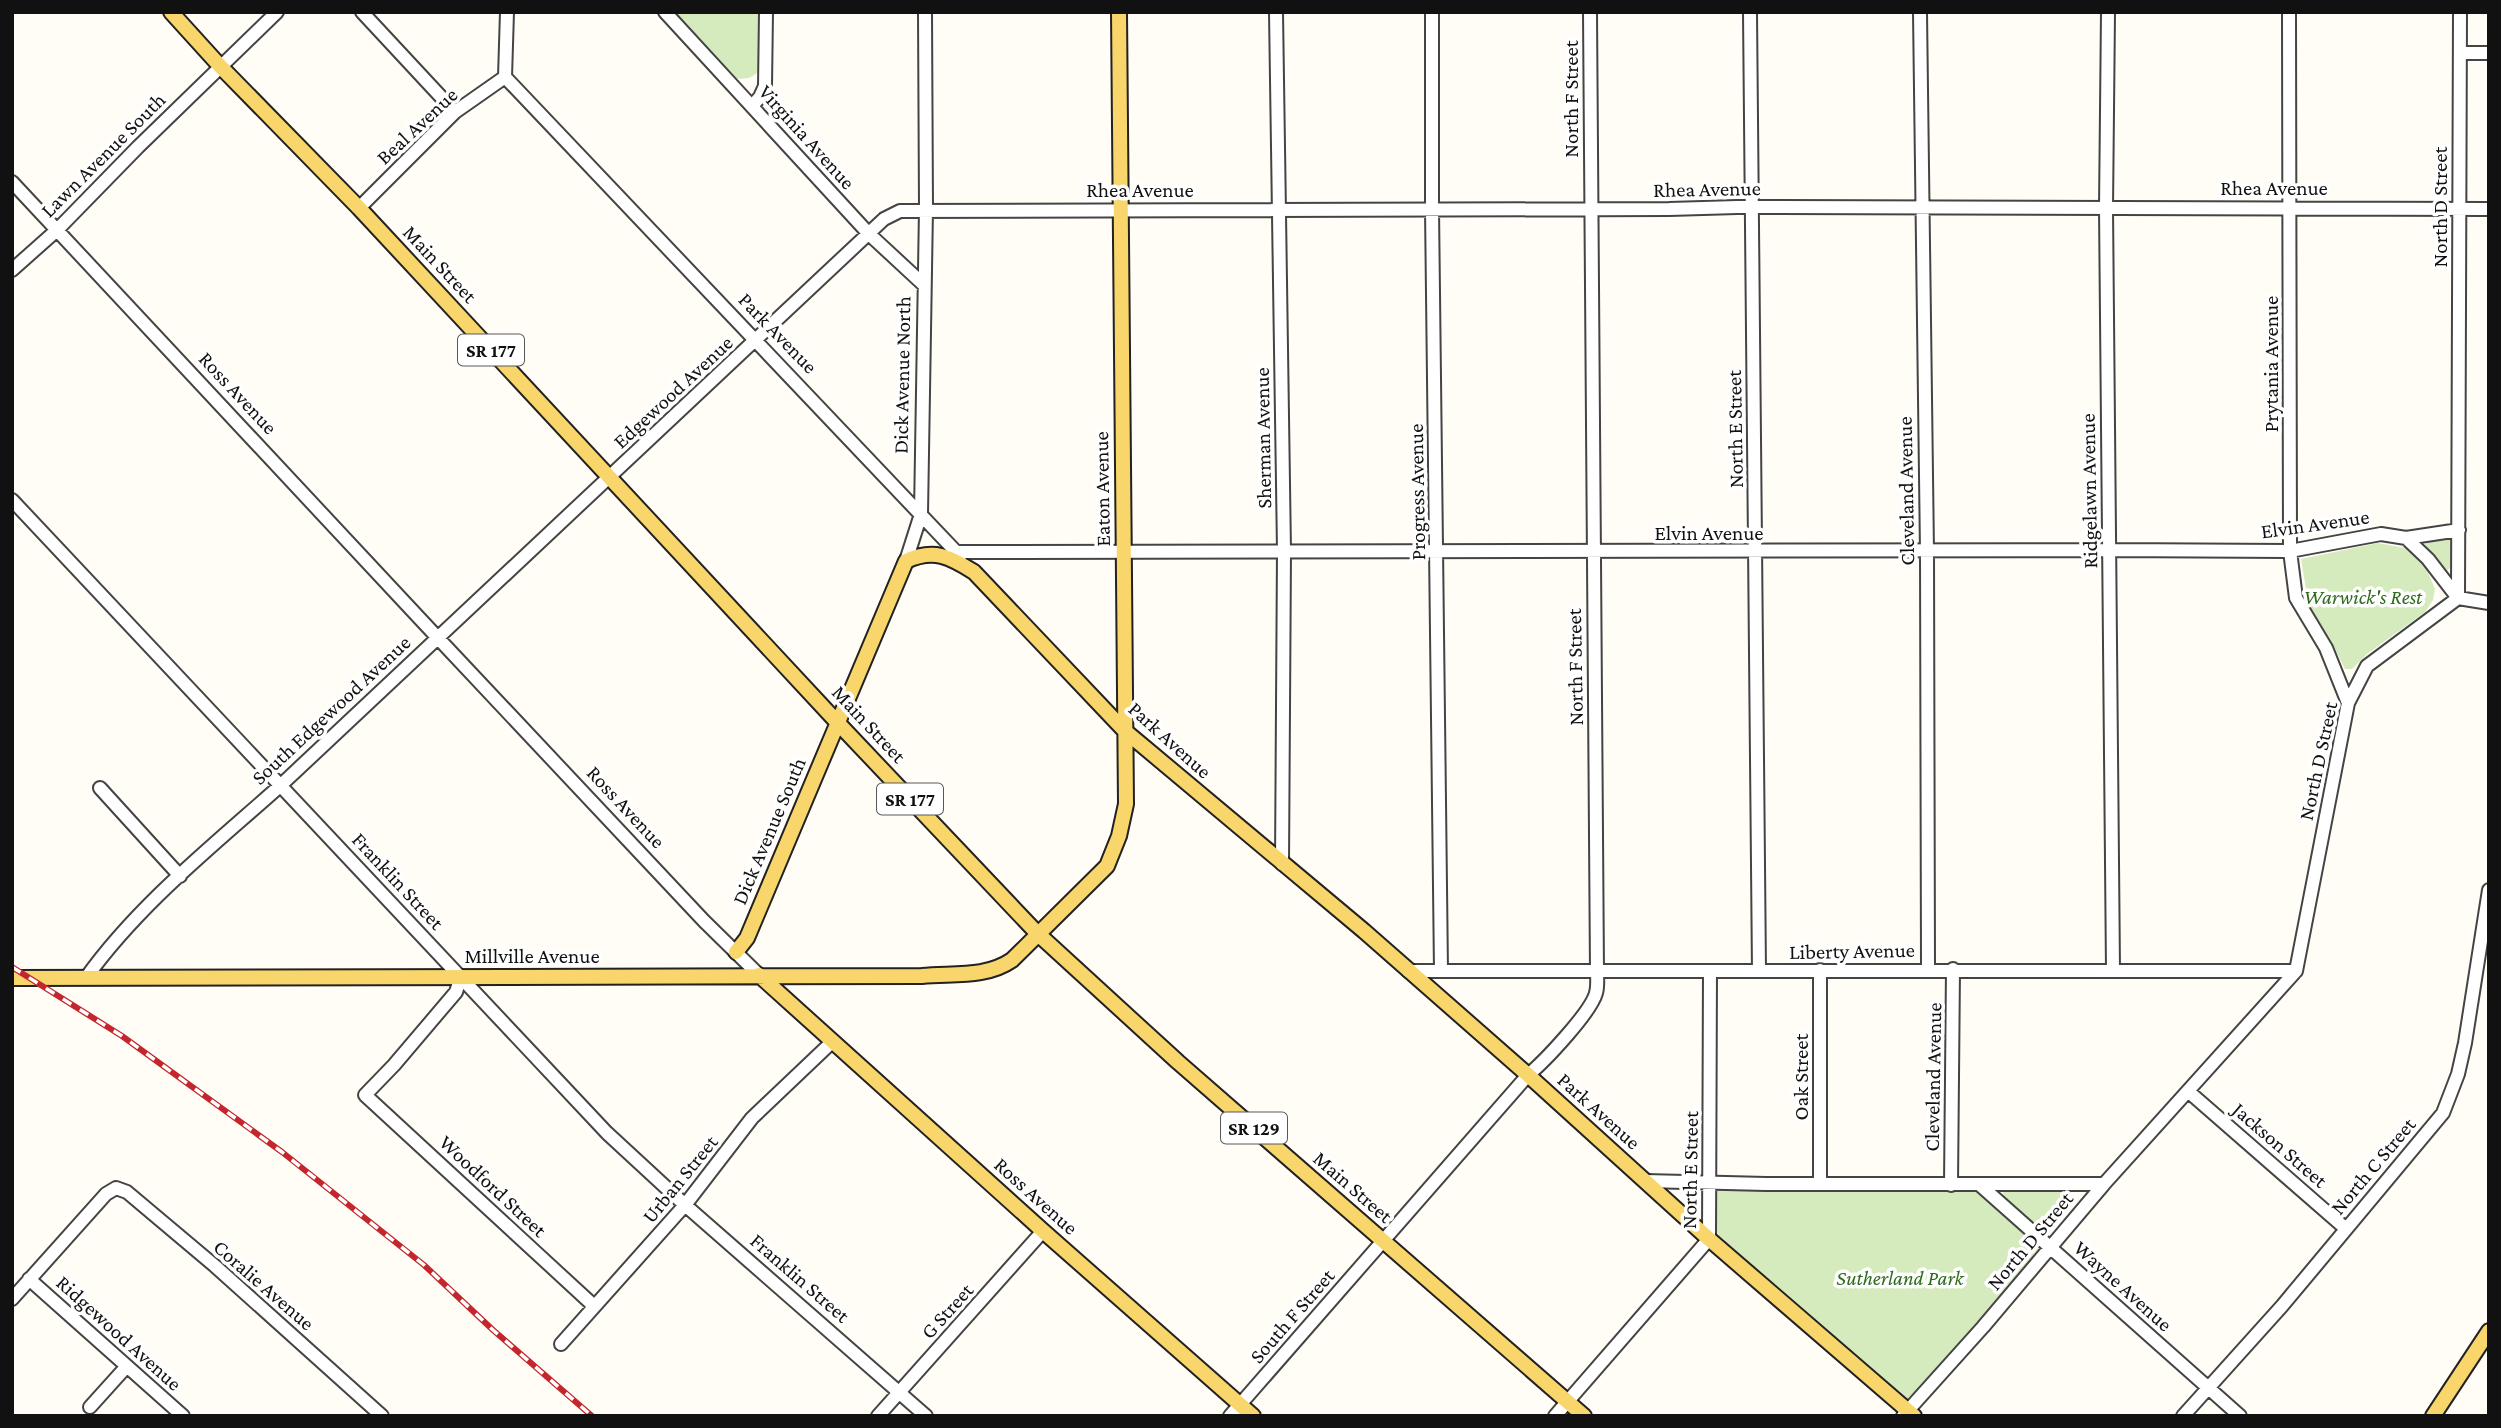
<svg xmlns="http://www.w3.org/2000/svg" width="2501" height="1428" font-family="'Crimson Pro',serif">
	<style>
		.green { fill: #d5ebbd }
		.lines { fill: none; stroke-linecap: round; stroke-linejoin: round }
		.minor-casing { stroke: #444; stroke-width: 16 }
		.major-casing { stroke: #222; stroke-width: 18 }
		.minor { stroke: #fff; stroke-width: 12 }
		.major { stroke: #f9d66b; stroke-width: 14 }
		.rail-casing { stroke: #c4262e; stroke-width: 6 }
		.rail { stroke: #fff; stroke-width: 3.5; stroke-dasharray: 10; stroke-linecap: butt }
		.labels { text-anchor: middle; stroke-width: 7; stroke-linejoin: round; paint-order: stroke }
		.shield { fill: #fff; stroke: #585858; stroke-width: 2 }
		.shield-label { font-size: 19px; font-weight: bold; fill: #111 }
		.street-label { font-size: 21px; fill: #111; stroke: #fff }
		.park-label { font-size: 21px; font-style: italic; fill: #2f6b1f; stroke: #fff }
	</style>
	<rect width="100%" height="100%" fill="#fffdf5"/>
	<!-- green -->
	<path class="green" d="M672,12H762C762,39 774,85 734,78Z
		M2447,538L2452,540L2453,543L2450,568L2444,573L2423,547L2427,542Z
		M2378,543L2411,549L2426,568L2435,589L2433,600L2425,612L2367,654L2352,669H2345L2331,641L2309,607L2301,559Z
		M1710,1183L1980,1185L2050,1246L1908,1410L1709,1239Z
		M2008,1189H2066L2069,1196L2040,1229L2004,1198L2003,1192Z"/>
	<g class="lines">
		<defs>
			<path id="minor" d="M362,12L455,112
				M507,12L505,77L960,556
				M665,12L869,234L924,285
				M1276,12L1284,551L1282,864
				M1432,12V209L1441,971
				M1750,12L1759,971
				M1920,12L1927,552L1928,969
				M2108,12L2106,208L2113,970
				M2289,12L2290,551L2296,598L2326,648L2348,703
				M2460,53H2489
				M752,106L760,97L765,86L766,12
				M12,182L437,637L704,921L759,975
				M359,208L455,112L505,77
				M12,270L57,230L138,147L277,12
				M12,500L607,1133L685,1205L926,1416
				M2406,538L2428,559L2458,598L2489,603
				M957,552L2109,550L2290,551L2381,534L2406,538L2459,530
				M906,561L921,514L926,209L925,12
				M2458,598L2460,12
				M100,788L180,876
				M1408,971H2296
				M461,976L456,992L394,1065L365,1095L594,1306
				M86,978C139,904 214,845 281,785L884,219L900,211L1669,209L1737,207L2489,209
				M2189,1092L2345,1228
				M1645,1181L1766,1184H2104
				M1820,1184V970
				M1951,1185L1953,969
				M1980,1185L2240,1416
				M29,1279L183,1416
				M12,1299L106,1194L116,1188L127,1192L215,1266L382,1416
				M561,1344L685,1205L752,1118L832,1042
				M90,1407L127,1366
				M878,1416L1043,1231
				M1230,1416L1528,1075C1545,1061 1591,1012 1596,993C1598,986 1597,978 1597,971L1590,12
				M1555,1416L1709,1239L1710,972
				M1903,1416L1983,1327L2104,1184L2296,971L2348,703L2367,666L2458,598
				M2183,1416L2282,1306L2443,1113L2458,1074L2465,1043L2489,890"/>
			<path id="major" d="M171,12L220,66L359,208L837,722L1037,933L1178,1062L1584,1416
				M736,952L747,938L906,561C934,548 950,557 974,572L1125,731L1364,931L1528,1075L1709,1239L1914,1416
				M759,975L1043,1231L1253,1416
				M12,978L922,976C953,973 986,978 1012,960L1107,866L1119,836L1126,804L1119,12
				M2433,1416L2489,1331"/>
		</defs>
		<!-- minor casing -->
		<use href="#minor" class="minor-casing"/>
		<!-- major casing -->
		<use href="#major" class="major-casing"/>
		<!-- minor -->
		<use href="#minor" class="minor"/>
		<!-- major -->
		<use href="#major" class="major"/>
		<defs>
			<path id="rail" d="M12,967L122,1036L282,1152L424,1265L493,1330L592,1416"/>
		</defs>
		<!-- rail casing -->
		<use href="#rail" class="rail-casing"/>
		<!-- rail -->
		<use href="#rail" class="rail"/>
	</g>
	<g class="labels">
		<!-- shield labels -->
		<g class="shield">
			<rect x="458" y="334.5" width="66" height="31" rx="5"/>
			<rect x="877" y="783.5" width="66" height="31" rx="5"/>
			<rect x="1221" y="1112.5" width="66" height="31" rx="5"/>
		</g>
		<g class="shield-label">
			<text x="491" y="357">SR 177</text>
			<text x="910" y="806">SR 177</text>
			<text x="1254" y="1135">SR 129</text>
		</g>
		<!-- street labels -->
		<g class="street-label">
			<text transform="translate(1571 99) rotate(-90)" y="7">North F Street</text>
			<text transform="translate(417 126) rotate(-43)" y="7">Beal Avenue</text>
			<text transform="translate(807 137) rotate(48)" y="7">Virginia Avenue</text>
			<text transform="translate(103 155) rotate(-45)" y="7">Lawn Avenue South</text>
			<text x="2274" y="195">Rhea Avenue</text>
			<text transform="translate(1707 189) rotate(-1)" y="7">Rhea Avenue</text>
			<text x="1140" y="197">Rhea Avenue</text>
			<text transform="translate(2440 207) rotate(-90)" y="7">North D Street</text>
			<text transform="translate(440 264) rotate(47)" y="7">Main Street</text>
			<text transform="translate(778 333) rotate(46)" y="7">Park Avenue</text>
			<text transform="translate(2271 364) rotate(-90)" y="7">Prytania Avenue</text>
			<text transform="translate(902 375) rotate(-89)" y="7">Dick Avenue North</text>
			<text transform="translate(673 392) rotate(-43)" y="7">Edgewood Avenue</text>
			<text transform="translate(238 393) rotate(47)" y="7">Ross Avenue</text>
			<text transform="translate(1735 429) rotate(-91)" y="7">North E Street</text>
			<text transform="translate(1263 438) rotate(-91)" y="7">Sherman Avenue</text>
			<text transform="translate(1102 489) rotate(-91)" y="7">Eaton Avenue</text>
			<text transform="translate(1906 491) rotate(-91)" y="7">Cleveland Avenue</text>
			<text transform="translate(2089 491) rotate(-91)" y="7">Ridgelawn Avenue</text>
			<text transform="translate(1417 492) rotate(-91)" y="7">Progress Avenue</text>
			<text transform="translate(2315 524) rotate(-8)" y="7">Elvin Avenue</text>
			<text x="1709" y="540">Elvin Avenue</text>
			<text transform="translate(1575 667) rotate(-91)" y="7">North F Street</text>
			<text transform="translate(331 710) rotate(-43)" y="7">South Edgewood Avenue</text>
			<text transform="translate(869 724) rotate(47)" y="7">Main Street</text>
			<text transform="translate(1170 740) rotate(42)" y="7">Park Avenue</text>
			<text transform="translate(2318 761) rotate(-78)" y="7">North D Street</text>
			<text transform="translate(626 807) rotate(47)" y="7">Ross Avenue</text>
			<text transform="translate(769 831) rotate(-67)" y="7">Dick Avenue South</text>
			<text transform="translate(398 881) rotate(47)" y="7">Franklin Street</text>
			<text transform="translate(1852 951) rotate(-1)" y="7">Liberty Avenue</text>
			<text x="532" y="963">Millville Avenue</text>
			<text transform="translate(1801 1077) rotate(-90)" y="7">Oak Street</text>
			<text transform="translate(1933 1077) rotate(-89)" y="7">Cleveland Avenue</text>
			<text transform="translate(1599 1111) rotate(42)" y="7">Park Avenue</text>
			<text transform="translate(2280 1145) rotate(41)" y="7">Jackson Street</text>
			<text transform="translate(2373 1166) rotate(-50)" y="7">North C Street</text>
			<text transform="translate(1690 1170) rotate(-89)" y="7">North E Street</text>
			<text transform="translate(680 1179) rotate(-51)" y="7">Urban Street</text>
			<text transform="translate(493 1186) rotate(43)" y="7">Woodford Street</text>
			<text transform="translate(1353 1187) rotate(41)" y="7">Main Street</text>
			<text transform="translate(1036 1196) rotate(42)" y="7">Ross Avenue</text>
			<text transform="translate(2030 1241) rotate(-50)" y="7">North D Street</text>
			<text transform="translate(800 1278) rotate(41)" y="7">Franklin Street</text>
			<text transform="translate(264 1285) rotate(41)" y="7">Coralie Avenue</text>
			<text transform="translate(2123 1286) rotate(42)" y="7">Wayne Avenue</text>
			<text transform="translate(947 1311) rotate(-48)" y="7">G Street</text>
			<text transform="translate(1292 1316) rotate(-49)" y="7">South F Street</text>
			<text transform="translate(119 1333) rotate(42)" y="7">Ridgewood Avenue</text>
		</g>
		<!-- park labels -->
		<g class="park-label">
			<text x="2363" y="604">Warwick's Rest</text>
			<text x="1900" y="1285">Sutherland Park</text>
		</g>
	</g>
	<!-- border -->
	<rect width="2501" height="1428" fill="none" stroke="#111111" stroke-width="28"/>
</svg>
